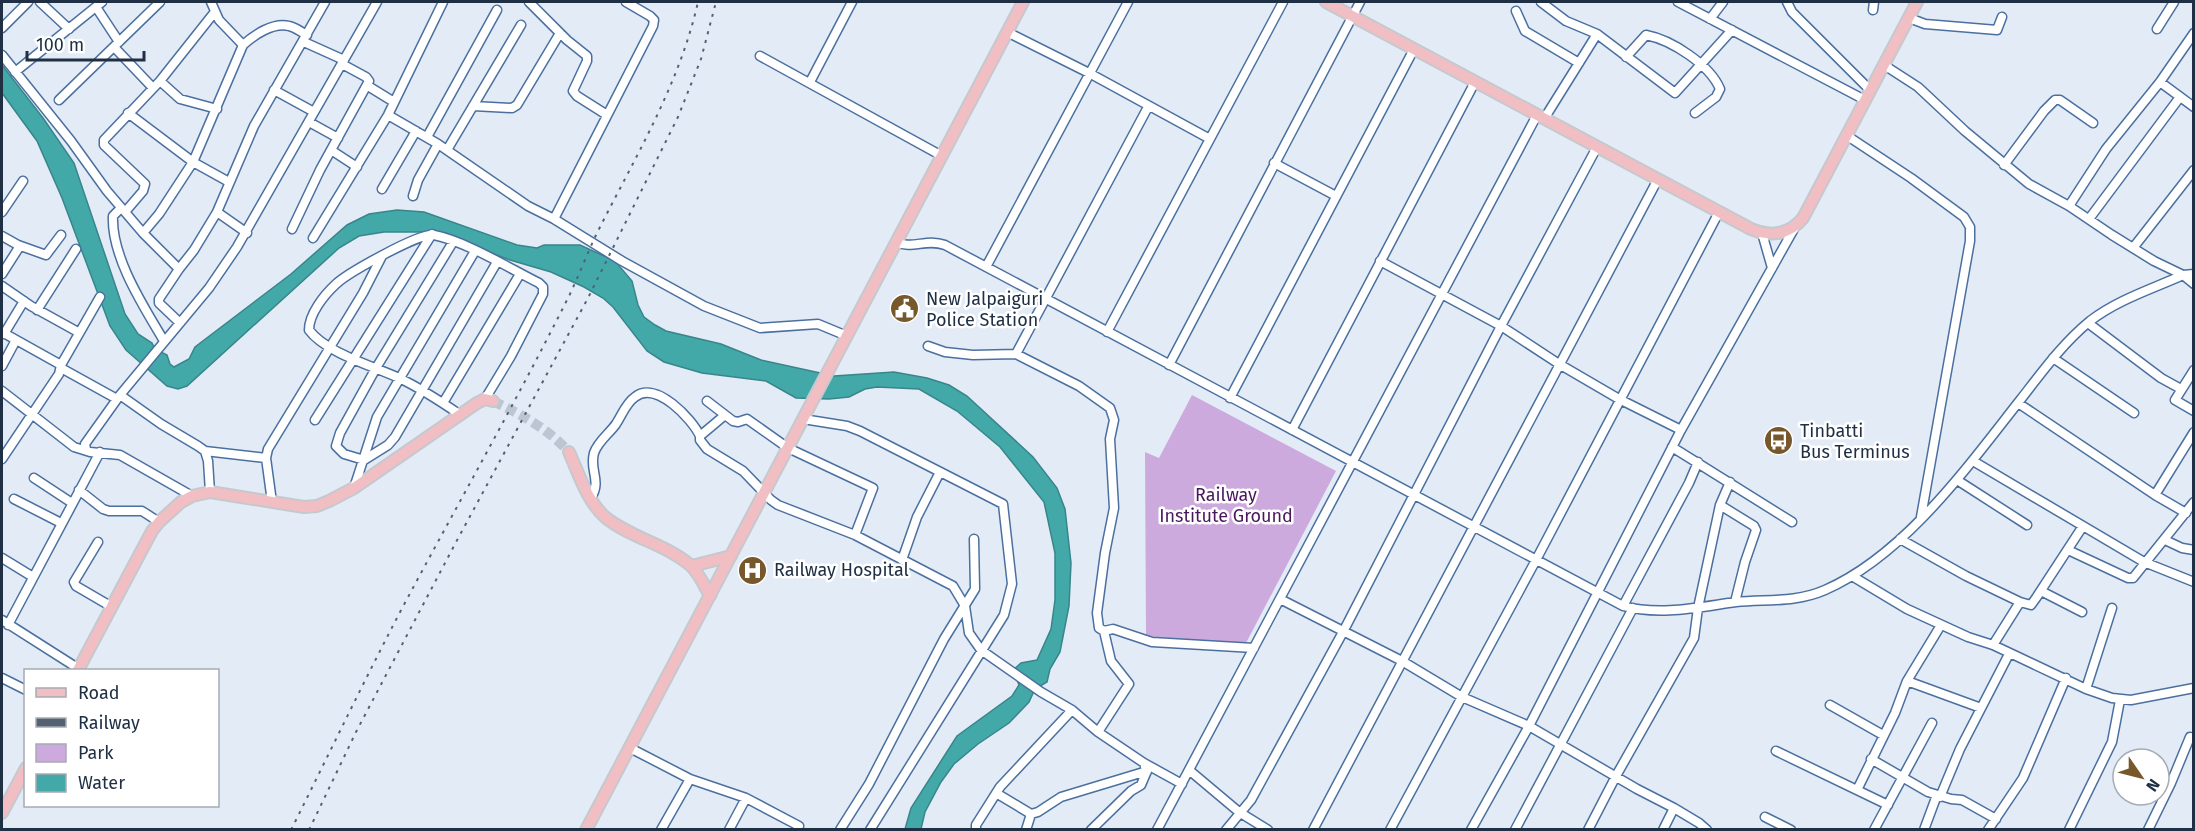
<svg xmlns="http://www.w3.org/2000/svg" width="2195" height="831" font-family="'Fira Sans',sans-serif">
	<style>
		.green { fill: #cad }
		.water { fill: #43a9a8; stroke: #38858a; stroke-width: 1.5 }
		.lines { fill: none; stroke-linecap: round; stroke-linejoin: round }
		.major-tunnel { stroke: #bcc6d2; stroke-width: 10; stroke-dasharray: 10 5; stroke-linecap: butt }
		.minor-casing { stroke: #4b709f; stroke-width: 11 }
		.major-casing { stroke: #c5c9ce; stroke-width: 14 }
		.minor { stroke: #fff; stroke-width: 8 }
		.major { stroke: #f1bfc3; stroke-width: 10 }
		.rail { stroke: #536172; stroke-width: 2; stroke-dasharray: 3 6; stroke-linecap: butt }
		.labels { text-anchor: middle; stroke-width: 5; stroke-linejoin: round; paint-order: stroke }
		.poi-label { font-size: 18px; fill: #203044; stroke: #fff; text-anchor: start }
		.park-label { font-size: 18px; fill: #49175d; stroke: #fff }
	</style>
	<rect width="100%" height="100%" fill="#e3ebf6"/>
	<!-- green -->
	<path class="green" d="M1192,395L1336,471L1245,645L1146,636L1145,452L1159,458Z"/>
	<!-- water -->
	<path class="water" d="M2,65L43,118L74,163L125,314L138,334L152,343L155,349L167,355L170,364L174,367L189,359L195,347L291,274L347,225L369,214L397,210L424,212L517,245L537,248L544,245H580L615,261L632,281L638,305L644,317L655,325L666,331L721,344L761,360L834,376L894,372L927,378L949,385L967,396L1033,457L1057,488L1065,509L1071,563L1069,606L1060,652L1050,669L1047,682L1035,689L1029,702L1009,723L978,744L954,764L941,782L925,812L921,829H905L911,808L957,736L1012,696L1019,685L1013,670L1021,663L1037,660L1051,629L1055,600V553L1044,502L1000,447L957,411L919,389L877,387L865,389L849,397L829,399L796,398L766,381L702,373L664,362L647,351L613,307L603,298L584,287L551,272L510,260L452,238L425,232H384L359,236L339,248L187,386L178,389L167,386L126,350L110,326L62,198L37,141L2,93Z"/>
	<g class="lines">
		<!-- major-tunnel -->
		<path class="major-tunnel" d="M493,401C522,415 547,428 569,452"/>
		<defs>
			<path id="minor" d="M40,2L69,29
				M211,2L219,20L243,45
				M529,2L567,40L587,56V61L573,91L577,96L607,115
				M1541,2L1566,21L1597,34L1675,93L1732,30
				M1678,2L1865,100
				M1787,2L1792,12L1870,90
				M96,7L119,42
				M1873,10L1874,2
				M1516,11L1525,31L1579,63
				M1909,18L1925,24L1997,30L2002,17
				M1710,19L1723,2
				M2,28L28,2
				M2157,29L2174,2
				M1007,32L1089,73L1210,139
				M304,42L344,60
				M114,47L153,88
				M2,55L71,141L107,191L143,233L179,269L159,299V303L180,323
				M760,56L942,156
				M1626,57L1646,35C1672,40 1710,65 1720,89L1716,97L1695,113
				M1884,65L1918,87L1965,131L2029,184L2069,206L2112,235L2154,261L2183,275L2194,284
				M15,72L102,2
				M160,81L180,99L217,109
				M810,82L852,2
				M2160,82L2194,107
				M368,86L394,102
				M274,90L314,112
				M59,100L160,2
				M473,106L512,108L517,105L560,33
				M128,113L193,162L229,182
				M388,115L438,144L528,206L554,219L622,261L704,306L760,328L818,324L847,336
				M1544,119L1597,34
				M309,122L338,138
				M1846,135L1911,178L1964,217L1970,227V241L1921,517
				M427,137L497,10
				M331,150L357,167
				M447,150L521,25
				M1274,163L1336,196
				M2004,165L2044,111L2055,100H2060L2093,123
				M382,189L416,131
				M413,196L418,180L438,144
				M2069,206L2106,149L2160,82L2194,33
				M121,208L113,216C111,257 144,307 164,341
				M2,212L23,181
				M125,212L143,191L145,184L104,145V140L160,81L214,13
				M217,212L247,233
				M554,219L653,26L654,20L650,16L626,2
				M2089,219L2180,97
				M292,229L320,170L369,81L366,77L342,64
				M143,233L159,214L193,162L243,45C254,35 273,22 289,26C295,27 301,32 307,35
				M1762,233L1772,268
				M2,236L18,245V249L2,274
				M313,238L388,115L443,2
				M453,242L376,368L340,433L336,446L344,454L364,460L388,445L395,437L497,262
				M896,242C912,250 926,238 945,245L1623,606C1660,616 1699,607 1736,602C1767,599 1795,603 1825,590C1905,555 1968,466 2021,399C2042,372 2063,343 2090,321C2117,300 2152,289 2183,275L2194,274
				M18,245L46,255L61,235
				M2133,248L2194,170
				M1380,261L1501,326L1559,364L1619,399L1681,430
				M986,267L1128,2
				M179,269L194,250L217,212L254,126L325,2
				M2,286L31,306L78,332
				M37,310L76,249
				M2088,323L2161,378L2181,389
				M2,332L61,365L59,374L2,459
				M1107,332L1283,2
				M4,334L24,301
				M928,346L945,352L973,355L1016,354L1079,386L1110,408L1114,420L1110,439L1114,508L1105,553L1097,613L1099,628L1104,631L1111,661L1129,684L1098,732
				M1016,354L1148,107
				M2053,358L2134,413
				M61,365L100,297
				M1169,365L1360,2
				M2,366L16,340
				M61,368L117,399
				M2194,370L2175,400L2194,411
				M2,391L74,447L90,452L120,455L192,496
				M120,395L161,424L198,446L205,451L208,461L210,492
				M1230,398L1414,49
				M707,401L733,421L738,422L747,419L788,448L873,488L855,535
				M443,403L520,274
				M2018,403L2155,495L2186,513
				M459,414C440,401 420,388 399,378C373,366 326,353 309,330C309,314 324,295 336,284C348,273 420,232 434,235C465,241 509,268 539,283L543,287V294L511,356L485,399
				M725,415L700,436V440L707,449L743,471L771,500L778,505L855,535L953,586L965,606L969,633L981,650L1041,692L1072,710L1098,732L1144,763L1182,784
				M803,419L847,426L860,431L1003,504L1012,584L1004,615L870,830
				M315,420L432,234
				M1292,430L1475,82
				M1672,447L1792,522
				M86,449L85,444L120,395L209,288L237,247L377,2
				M205,451L266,458
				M1973,461L2144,562L2194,582
				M34,478L72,503
				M1957,480L2027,525
				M354,488L377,417L475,251
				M79,490L103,509L109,511H142L159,522
				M2155,495L2194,432
				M591,498C602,480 589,471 594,453C598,441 609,434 616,424C622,415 626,403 635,397C656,380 692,419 700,436
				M14,499L61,523
				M272,502L266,458L268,449L363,293L382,256
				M1720,505L1754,526L1756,530L1745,562L1735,602
				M1900,539L1966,576L2020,602
				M2165,540L2182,548L2194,550
				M98,542L74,582L76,586L112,607
				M2068,550L2128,578H2133L2194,502
				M2,558L33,577
				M902,560L917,517L940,472
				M1852,576L1907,609L1968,637L1993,645L2086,689L2112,698L2131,700L2194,688
				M2041,591L2082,612
				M1280,599L1402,661L1462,697L1529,726L1637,789L1674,808L1699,823L1707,830
				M1623,606L1689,483L1698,462
				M2,620L79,669
				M8,625L100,452
				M1104,631L1113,629L1152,642L1254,648
				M1993,645L2020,602L2031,605L2036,598L2083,526
				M2,678L26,690
				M1907,681L1981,708
				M2086,689L2112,608
				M1830,705L1883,735
				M630,748L690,779L746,798L799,826L797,830
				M1776,751L1888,805
				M1871,759L1928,792L1951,799L1962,800L1996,819
				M1189,770L1239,812L1268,830
				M1857,790L1895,713L1907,681L1941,625
				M996,793L1031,814
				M1940,797L1960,749L2009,654
				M1765,817L1791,830
				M661,830L690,779
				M729,830L746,798
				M840,830L869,784L944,639L975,589L974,539
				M976,830V825L1000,787L1072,710
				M1026,830L1031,814L1038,812L1061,797L1147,771
				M1091,830L1131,791L1141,785L1147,771L1145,767
				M1157,830L1537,115
				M1226,830L1251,800L1343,632L1501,326L1597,147
				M1313,830L1658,179
				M1390,830L1536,560L1719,212
				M1471,830L1529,726L1681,430L1795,227
				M1515,830L1633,608
				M1588,830L1616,776L1694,638L1698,608L1720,505L1730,482
				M1663,830L1674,808
				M1874,830L1932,723
				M1924,830L1937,795
				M1988,830L2023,778L2066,678
				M2069,830L2112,742L2120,700
				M2148,830L2171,783L2190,737L2194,738"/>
			<path id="major" d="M1326,2L1751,229C1770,237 1789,235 1803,218L1917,2
				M569,452C578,472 587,501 605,517C629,537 667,545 690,565C699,573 704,585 710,596
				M692,566L731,556
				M78,670L152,531L159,522L181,502L192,496L210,492L304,507L317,506L329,501L354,488L477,403L485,399L493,401
				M2,813L26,768
				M586,830L1023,2"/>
		</defs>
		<!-- minor casing -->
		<use href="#minor" class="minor-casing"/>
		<!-- major casing -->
		<use href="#major" class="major-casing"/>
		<!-- minor -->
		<use href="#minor" class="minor"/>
		<!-- major -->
		<use href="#major" class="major"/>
		<!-- rail -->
		<path class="rail" d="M291,830C327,758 362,685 399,614C456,507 516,402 570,294C579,275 587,254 596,235C634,159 679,86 698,2
			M309,830L356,732L455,544L588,298L678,117L701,59L716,2"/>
	</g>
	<!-- icons -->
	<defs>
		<symbol id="civic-disc" viewBox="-11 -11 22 22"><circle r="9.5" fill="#76582c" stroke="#fff"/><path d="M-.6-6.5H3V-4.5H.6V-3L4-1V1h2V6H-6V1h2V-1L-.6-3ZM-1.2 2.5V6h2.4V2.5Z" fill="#fff"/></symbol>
		<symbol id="bus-disc" viewBox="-11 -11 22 22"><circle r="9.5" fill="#76582c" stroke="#fff"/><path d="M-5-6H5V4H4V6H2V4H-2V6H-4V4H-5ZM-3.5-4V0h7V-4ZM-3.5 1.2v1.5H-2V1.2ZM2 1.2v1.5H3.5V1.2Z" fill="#fff"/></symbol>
		<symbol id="hospital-disc" viewBox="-11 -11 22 22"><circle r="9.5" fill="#76582c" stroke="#fff"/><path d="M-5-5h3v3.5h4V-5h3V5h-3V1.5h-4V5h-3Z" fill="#fff"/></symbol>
	</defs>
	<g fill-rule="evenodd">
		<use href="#civic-disc" x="888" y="292" width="33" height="33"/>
		<use href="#bus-disc" x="1762" y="424" width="33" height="33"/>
		<use href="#hospital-disc" x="736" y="554" width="33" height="33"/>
	</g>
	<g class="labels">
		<!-- poi labels -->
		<g class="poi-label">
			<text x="926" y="305">New Jalpaiguri<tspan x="926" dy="21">Police Station</tspan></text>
			<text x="1800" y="437">Tinbatti<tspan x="1800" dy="21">Bus Terminus</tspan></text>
			<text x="774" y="576">Railway Hospital</text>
		</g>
		<!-- park labels -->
		<g class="park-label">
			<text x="1226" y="501">Railway<tspan x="1226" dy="21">Institute Ground</tspan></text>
		</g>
	</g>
	<!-- border -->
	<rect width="2195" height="831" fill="none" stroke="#203044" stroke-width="6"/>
	<!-- legend -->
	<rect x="24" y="669" width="195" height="138" fill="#ffffff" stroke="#a6acb4" stroke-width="1.5"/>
	<rect x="36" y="688" width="30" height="9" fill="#f1bfc3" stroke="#a6acb4" stroke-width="1.5"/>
	<text x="78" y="699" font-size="18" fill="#203044">Road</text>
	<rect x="36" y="718" width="30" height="9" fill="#536172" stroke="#a6acb4" stroke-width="1.5"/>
	<text x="78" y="729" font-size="18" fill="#203044">Railway</text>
	<rect x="36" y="744" width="30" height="18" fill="#ccaadd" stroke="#a6acb4" stroke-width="1.5"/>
	<text x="78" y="759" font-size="18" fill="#203044">Park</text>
	<rect x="36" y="774" width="30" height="18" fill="#43a9a8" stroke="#a6acb4" stroke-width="1.5"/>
	<text x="78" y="789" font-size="18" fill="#203044">Water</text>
	<!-- north arrow -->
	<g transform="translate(2141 777) rotate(125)"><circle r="28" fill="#ffffff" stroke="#a6acb4" stroke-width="1.5"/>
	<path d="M0-4.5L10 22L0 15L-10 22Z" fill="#76582c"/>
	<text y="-9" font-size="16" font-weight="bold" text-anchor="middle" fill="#203044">N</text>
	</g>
	<!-- scale -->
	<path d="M27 51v9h117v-9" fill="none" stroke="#203044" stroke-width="3"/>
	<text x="36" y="51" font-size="18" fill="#203044" stroke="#ffffff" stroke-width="4.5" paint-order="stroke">100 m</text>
</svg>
